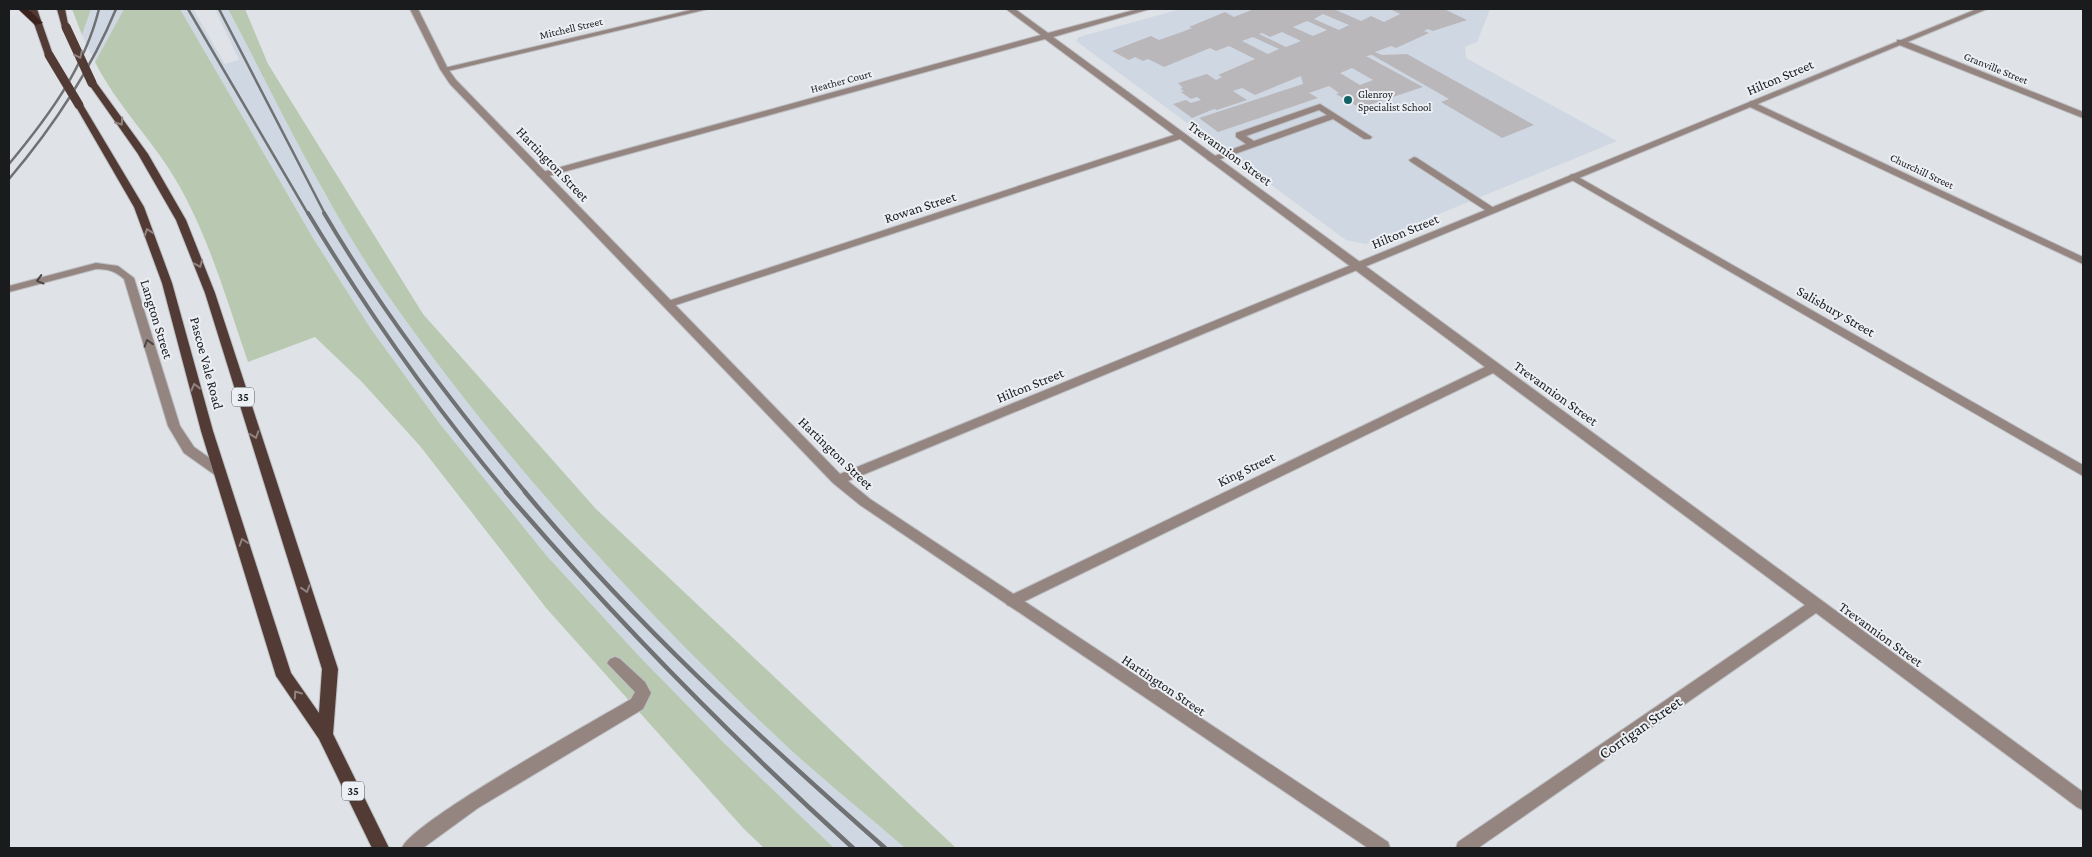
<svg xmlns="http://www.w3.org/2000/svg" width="2092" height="857" font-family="'Crimson Pro',serif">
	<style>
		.built { fill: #cfd7e2 }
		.green { fill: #b9c9b1 }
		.building { fill: #bab7bb; fill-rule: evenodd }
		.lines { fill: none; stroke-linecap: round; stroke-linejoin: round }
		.service-casing { stroke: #bcbec2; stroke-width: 2 }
		.minor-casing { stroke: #bcbec2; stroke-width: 2 }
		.tertiary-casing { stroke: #bcbec2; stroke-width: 2 }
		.primary-casing { stroke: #bcbec2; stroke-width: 2 }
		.motorway-casing { stroke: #bcbec2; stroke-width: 1 }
		.service { fill: #948581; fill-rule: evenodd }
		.minor { fill: #948581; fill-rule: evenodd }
		.tertiary { fill: #948581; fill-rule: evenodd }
		.primary { fill: #533b35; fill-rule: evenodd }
		.motorway { fill: #3c221c; fill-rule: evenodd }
		.rail-far2 { stroke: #6f7173; stroke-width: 2.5 }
		.rail-far1 { stroke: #6f7173; stroke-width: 4 }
		.rail { stroke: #6f7173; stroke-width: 4.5 }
		.primary-bridge-casing { stroke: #bcbec2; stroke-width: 9; stroke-linecap: butt }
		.primary-bridge { stroke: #533b35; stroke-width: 9 }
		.oneway { stroke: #908381 }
		.oneway2 { stroke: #4b4544 }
		.poi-dot { fill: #136366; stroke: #eceff4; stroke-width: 2 }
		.labels { text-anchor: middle; stroke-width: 4; stroke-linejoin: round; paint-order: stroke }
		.far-street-label { font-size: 11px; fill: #1a1b1c; stroke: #eceff4 }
		.far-poi-label { font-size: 11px; fill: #1a1b1c; stroke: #eceff4; text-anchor: start }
		.shield { fill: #eceff4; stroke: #595b5d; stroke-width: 1 }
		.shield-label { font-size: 12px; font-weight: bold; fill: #1a1b1c }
		.street-label { font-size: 14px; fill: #1a1b1c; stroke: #eceff4 }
		.near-street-label { font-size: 16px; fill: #1a1b1c; stroke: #eceff4 }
	</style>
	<rect width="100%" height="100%" fill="#dfe2e6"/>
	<!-- built -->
	<path class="built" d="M91,9H124L95,62L82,35Z
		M180,9H193L225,64L239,60L215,9H228L325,195L394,304L502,444L566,521L648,609L778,738L905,848H834L724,743L638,655L546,555L440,424L371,329L313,238Z
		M1181,9H1490L1477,42L1465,47L1466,58L1617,141L1366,244L1346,240L1076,41L1079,37Z"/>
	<!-- green -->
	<path class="green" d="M72,9H91L82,35Z
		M124,9H180L313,238L371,329L440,424L546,555L638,655L724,743L834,848H764L744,829L547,609L420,446L362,382L315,337L248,362C227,301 209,237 177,182C153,140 117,106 95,62Z
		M228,9H245L268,64L423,314L596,509L956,848H905C863,811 818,776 777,737C637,605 505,461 394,304C328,211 281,109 228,9Z"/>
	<!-- building -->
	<path class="building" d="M1254,9H1339L1336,10L1361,21L1371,16L1384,22L1400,14L1390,9H1444L1467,20L1433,31L1428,29L1424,31L1429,33L1396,48L1391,46L1375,52L1382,55L1407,54L1534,125L1502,138L1441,102L1449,99L1372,55L1366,56L1423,87L1360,108L1336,94L1339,93L1329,86L1309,93L1318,98L1218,132L1199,118L1303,84L1301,76L1255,95L1242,88L1233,91L1247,100L1217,110L1214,109L1192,118L1173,104L1186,100L1191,103L1201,100L1197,97L1191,99L1181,92L1184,91L1180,89L1183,88L1178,83L1207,74L1216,80L1222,77L1218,75L1255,59L1229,46L1216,51L1210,48L1164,67L1148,59L1143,61L1135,57L1129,60L1112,51L1151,36L1159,40L1182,32L1192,28L1189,27L1225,12L1234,17ZM1323,14L1349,25L1339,30L1314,19ZM1307,21L1327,30L1313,36L1293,27ZM1282,32L1301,41L1286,47L1259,34L1262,33L1270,37ZM1253,37L1279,49L1268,54L1242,41ZM1352,68L1373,80L1360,85L1340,73Z"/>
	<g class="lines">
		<defs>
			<path id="service" d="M1320,104L1372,137L1370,139H1364L1333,119L1215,161H1209L1207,159L1246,144L1236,137V133ZM1319,110L1327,115L1254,141L1246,136Z
				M1414,157L1417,158L1497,210L1496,212H1488L1411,162L1409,160Z
				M615,657L620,659L645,682L651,693L643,709L478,808L423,848H402C411,822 596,720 631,699L635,692L607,663L610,659Z"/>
			<path id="minor" d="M695,9H708L444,72L440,69Z
				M1006,9H1015L1048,33L1138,9H1150L1053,37L2083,792V810L2077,807L1816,613L1478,848H1456L1458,842L1805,605L1493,373L1017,605L1012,607L1007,605L1005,601L1007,597L1485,367L1180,139L673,306H665L663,304L665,302L1174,135L1045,39L545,177L542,178L537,175L539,173L1041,35Z
				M1897,40H1903L2083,112V118L1897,44Z
				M1751,101L2083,257V264L1748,106L1747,104Z
				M1573,174L2083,465V476L1570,179V175Z
				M96,263L118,266L134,278L180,426L194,447L225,469L226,472L225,475H215L184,453L168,426L124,279C115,271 108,269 96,269L9,292V286Z"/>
			<path id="tertiary" d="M410,9H418L448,69L456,80L840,474L1977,9H1987L848,481L870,499L1388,842L1390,848H1368L860,505L833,483L450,84L440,69Z"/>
			<path id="primary" d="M29,9H37L53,55L52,57L45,55Z
				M57,9H65L69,29L62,27Z
				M89,81H95L148,154L186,220L215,293L338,669L333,734L389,848H372L319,739L276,676L201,431L162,283L134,207L75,105L76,103L83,105L144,207L172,283L213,431L291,673L319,713L322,669L205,293L176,220L138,154L88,83Z"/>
			<path id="motorway" d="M18,9H28L43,23L35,25Z"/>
		</defs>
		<!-- service casing -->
		<use href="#service" class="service-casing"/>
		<!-- minor casing -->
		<use href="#minor" class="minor-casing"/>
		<!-- tertiary casing -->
		<use href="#tertiary" class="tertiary-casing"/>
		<!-- primary casing -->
		<use href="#primary" class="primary-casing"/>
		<!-- motorway casing -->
		<use href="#motorway" class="motorway-casing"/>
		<!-- service -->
		<use href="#service" class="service"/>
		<!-- minor -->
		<use href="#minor" class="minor"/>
		<!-- tertiary -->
		<use href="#tertiary" class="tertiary"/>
		<!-- primary -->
		<use href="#primary" class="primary"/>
		<!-- motorway -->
		<use href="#motorway" class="motorway"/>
		<!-- rail-far2 -->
		<path class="rail-far2" d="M188,9L308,214
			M219,9L325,214
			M9,164C48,117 84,69 99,9
			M9,179C53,127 90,72 116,9"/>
		<!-- rail-far1 -->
		<path class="rail-far1" d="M308,213C367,311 433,405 507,493
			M324,213C382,312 453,404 526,493"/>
		<!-- rail -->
		<path class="rail" d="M506,492C614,618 730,736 853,848
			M525,492C633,622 758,736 885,848"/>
		<defs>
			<path id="primary-bridge" d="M66,27L92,83
				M49,55L79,105"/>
		</defs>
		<!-- primary-bridge casing -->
		<use href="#primary-bridge" class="primary-bridge-casing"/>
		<!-- primary-bridge -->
		<use href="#primary-bridge" class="primary-bridge"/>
	</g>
	<!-- one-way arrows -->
	<defs><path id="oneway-chevron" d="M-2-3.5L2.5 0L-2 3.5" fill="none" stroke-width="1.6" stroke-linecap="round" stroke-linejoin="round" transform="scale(1.25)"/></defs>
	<g class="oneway">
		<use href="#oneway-chevron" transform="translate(79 55) rotate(64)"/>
		<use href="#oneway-chevron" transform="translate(120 122) rotate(55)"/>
		<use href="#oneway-chevron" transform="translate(148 232) rotate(-110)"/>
		<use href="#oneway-chevron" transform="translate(199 264) rotate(68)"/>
		<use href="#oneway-chevron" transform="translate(195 387) rotate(-104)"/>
		<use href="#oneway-chevron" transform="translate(255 435) rotate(71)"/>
		<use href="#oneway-chevron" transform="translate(243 542) rotate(-108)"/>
		<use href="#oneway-chevron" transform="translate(306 589) rotate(73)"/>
		<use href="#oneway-chevron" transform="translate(297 694) rotate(-125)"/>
	</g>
	<g class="oneway2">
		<use href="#oneway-chevron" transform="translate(40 280) rotate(165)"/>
		<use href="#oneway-chevron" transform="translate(148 343) rotate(-107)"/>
	</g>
	<!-- markers -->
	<circle class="poi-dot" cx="1348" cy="100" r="5"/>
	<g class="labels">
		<!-- far-street labels -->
		<g class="far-street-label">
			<text transform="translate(571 28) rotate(-13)" y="4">Mitchell Street</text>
			<text transform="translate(1996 68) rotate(22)" y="4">Granville Street</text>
			<text transform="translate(841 81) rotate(-15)" y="4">Heather Court</text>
			<text transform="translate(1922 171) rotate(25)" y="4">Churchill Street</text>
		</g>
		<!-- far-poi labels -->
		<g class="far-poi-label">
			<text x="1358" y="98">Glenroy<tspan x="1358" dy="13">Specialist School</tspan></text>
		</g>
		<!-- shield labels -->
		<g class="shield">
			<rect x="232" y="387.5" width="22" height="19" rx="4"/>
			<rect x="342" y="781.5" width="22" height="19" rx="4"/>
		</g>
		<g class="shield-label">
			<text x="243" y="401">35</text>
			<text x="353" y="795">35</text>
		</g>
		<!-- street labels -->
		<g class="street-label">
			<text transform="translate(1780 77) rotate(-23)" y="5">Hilton Street</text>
			<text transform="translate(1230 153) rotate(36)" y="5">Trevannion Street</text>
			<text transform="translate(553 164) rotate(46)" y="5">Hartington Street</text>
			<text transform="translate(920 207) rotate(-18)" y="5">Rowan Street</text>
			<text transform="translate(1405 231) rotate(-22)" y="5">Hilton Street</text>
			<text transform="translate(1836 311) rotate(30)" y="5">Salisbury Street</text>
			<text transform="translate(157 319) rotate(73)" y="5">Langton Street</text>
			<text transform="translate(207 363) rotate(75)" y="5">Pascoe Vale Road</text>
			<text transform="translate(1030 385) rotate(-22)" y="5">Hilton Street</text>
			<text transform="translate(1556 393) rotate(36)" y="5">Trevannion Street</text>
			<text transform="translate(836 453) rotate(44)" y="5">Hartington Street</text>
			<text transform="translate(1246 469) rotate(-26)" y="5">King Street</text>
			<text transform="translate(1881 634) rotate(36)" y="5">Trevannion Street</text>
			<text transform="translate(1164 685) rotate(34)" y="5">Hartington Street</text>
		</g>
		<!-- near-street labels -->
		<g class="near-street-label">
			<text transform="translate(1640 727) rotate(-35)" y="6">Corrigan Street</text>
		</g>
	</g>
	<!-- border -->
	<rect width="2092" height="857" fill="none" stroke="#1a1b1c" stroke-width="20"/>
</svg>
